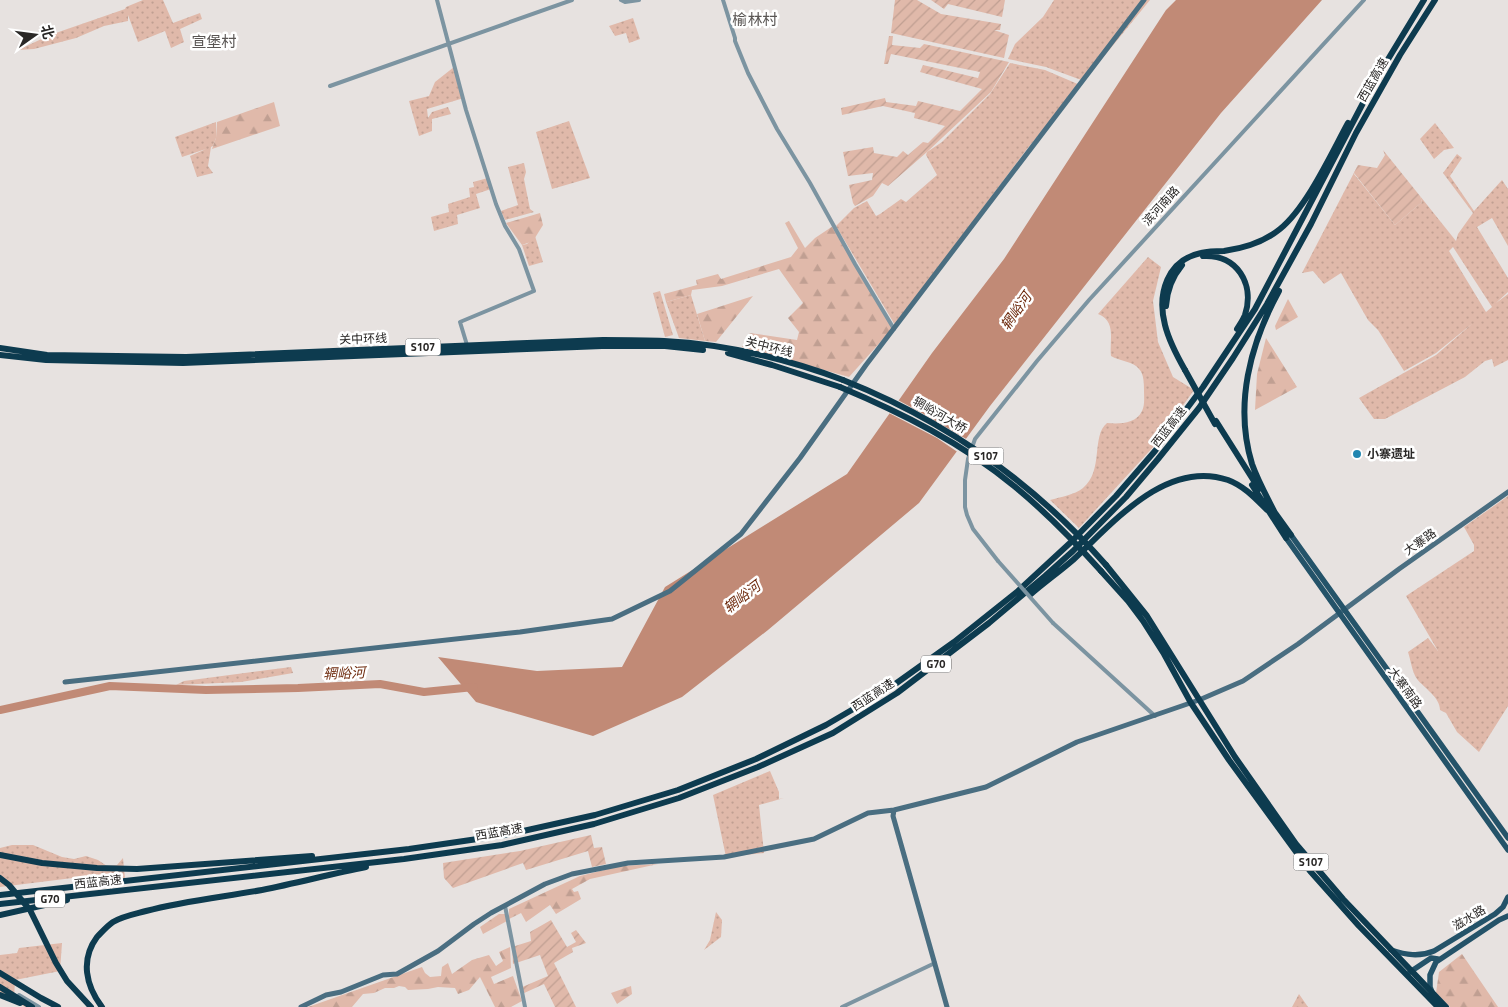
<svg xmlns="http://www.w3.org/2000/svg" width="1508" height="1007" font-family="'Titillium Web','Noto Sans SC',sans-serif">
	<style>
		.grass { fill: url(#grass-dots); fill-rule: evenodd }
		.forest { fill: url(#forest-firs) }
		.garden { fill: url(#garden-furrows) }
		.water { fill: #c18a76 }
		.pier { fill: #e7e2e0 }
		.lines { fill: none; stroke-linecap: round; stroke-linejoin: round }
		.river { stroke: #c18a76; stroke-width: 8 }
		.street { stroke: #7c94a1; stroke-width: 4 }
		.secondary { stroke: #4a6e81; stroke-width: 5 }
		.primary { stroke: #245369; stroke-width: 5.5 }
		.highway { stroke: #0d3b4f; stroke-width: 6 }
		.street-bridge { stroke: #7c94a1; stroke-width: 4 }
		.highway-bridge { stroke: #0d3b4f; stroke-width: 6 }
		.poi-dot { fill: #2286b0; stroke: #fff; stroke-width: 2 }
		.labels { text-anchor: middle; stroke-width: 5; stroke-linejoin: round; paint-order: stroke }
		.shield { fill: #fff; stroke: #6a6868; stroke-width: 1 }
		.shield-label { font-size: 11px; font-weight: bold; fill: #2a2827 }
		.street-label { font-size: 12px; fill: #2a2827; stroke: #fff }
		.poi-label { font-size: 12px; font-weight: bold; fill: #2a2827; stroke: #fff; text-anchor: start }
		.water-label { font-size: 14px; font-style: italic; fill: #6d290c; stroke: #fff }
		.quarter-label { font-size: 15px; fill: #5a5654; stroke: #fff }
	</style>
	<defs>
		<pattern id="grass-dots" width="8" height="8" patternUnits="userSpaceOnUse" patternTransform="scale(1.25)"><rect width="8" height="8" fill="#e0b9aa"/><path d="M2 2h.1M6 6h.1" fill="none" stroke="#c09f92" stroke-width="1.8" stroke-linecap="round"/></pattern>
		<pattern id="forest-firs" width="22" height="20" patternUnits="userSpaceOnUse" patternTransform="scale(1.25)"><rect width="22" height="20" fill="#e0b9aa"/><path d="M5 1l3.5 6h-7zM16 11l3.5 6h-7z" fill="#c09f92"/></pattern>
		<pattern id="garden-furrows" width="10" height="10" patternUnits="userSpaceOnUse" patternTransform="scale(1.25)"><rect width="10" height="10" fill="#e0b9aa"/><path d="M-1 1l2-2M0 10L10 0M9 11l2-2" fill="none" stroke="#c09f92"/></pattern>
	</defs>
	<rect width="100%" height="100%" fill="#e7e2e0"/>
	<!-- grass -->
	<path class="grass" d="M143,0H163L173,23L200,13L202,19L180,29L184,42L171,48L165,31L138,42L128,15V21L104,26L76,38L34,49L18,50L50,35L125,9L126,7Z
		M1054,0H1150L1084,81L1046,67L1008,59L1015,44L1043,17Z
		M633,18L640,39L629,43L626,33L615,36L609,26Z
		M1010,63L1045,70L1080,85L1027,149L895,325L836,226L854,208L867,201L876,216L880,214L901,199L906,202L937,175L926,155L927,152L942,142L990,94Z
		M454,67L464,98L427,109L428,118L432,112L448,107L451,114L432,119V131L419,136L409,101L429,96L435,82Z
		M569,121L590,178L552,189L536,132Z
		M216,122V138L213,146L211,147L208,166L213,173L197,177L190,156L206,149L182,157L175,137Z
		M1435,123L1454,148L1444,150L1434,159L1420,139Z
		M1457,154L1462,158L1450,176L1474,211L1502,180L1508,189V246L1492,218L1477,227L1508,278V292L1496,303L1508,294V360L1494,367L1492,359L1485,361L1465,377L1385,419H1374L1359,398L1436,355L1473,323L1436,353L1404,371L1378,330L1368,320L1341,273L1324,284L1313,271L1302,273L1358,165L1354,174L1395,225L1422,202L1420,196L1456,241L1458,234L1473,213L1443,173ZM1453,247L1492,307L1486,312L1449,251Z
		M524,163L526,172L524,179L530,209L534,212L505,220L501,211L518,205L508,167Z
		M488,178L491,189L476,194L480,208L457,215L458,224L434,231L431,217L449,212L448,204L470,197L469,188L474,187L473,182Z
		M535,236L543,262L529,266L522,245L527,244Z
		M1148,257L1161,267L1153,301L1158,342L1173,377L1194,390L1155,445L1079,528L1050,500C1061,497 1074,495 1083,488C1104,471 1091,436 1107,423C1119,424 1136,424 1142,411C1145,405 1144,397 1144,391C1144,384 1144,374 1139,369C1133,361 1119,361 1111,356C1109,341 1117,321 1098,314Z
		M660,291L673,335L665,337L653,293Z
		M691,295L705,341L679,338L666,302Z
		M1508,496V706L1479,752L1457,732L1446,713L1440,710C1440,697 1424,688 1417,679C1412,672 1411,661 1408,652L1428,638L1438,651L1406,596L1474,551V545L1464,527Z
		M291,667L293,673L241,682L176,685L184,681Z
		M770,771L779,792V799L784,798L759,805L764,853L726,857L713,795Z
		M12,845H33L62,857L74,859L86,856L98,860L107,866L117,865L123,858L125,878L99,881L97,875L0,887V848Z
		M716,912L722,920L721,937L704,950L710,940Z
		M62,943L60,971L15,980L14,999L28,1007H25L0,994V955L17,953L19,948Z
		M1299,994L1308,1007H1292Z"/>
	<!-- forest -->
	<path class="forest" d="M274,102L280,126L212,149L216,138L217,122Z
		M540,213L543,225L533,241L522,245L506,223Z
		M789,221L805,248L815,238L833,226L893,328L849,377L742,347L750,333L797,340L799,332L788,318L803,303L779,269L722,286L692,290L691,295L666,302L664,294L697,285L696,280L718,274L721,279L791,257L798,248L785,223Z
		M753,296L716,342L705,341L697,314Z
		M1288,299L1298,317L1276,330L1275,326Z
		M1266,338L1297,387L1255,410L1257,374Z
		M658,864L590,879L572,889L574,892L578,891L581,899L556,914L550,905L526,922L521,913L509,919V909L580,876L620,866Z
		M499,914H505L507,921L483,934L480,927Z
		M510,947L511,968L491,977L494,984L513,976L522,1001L511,1007H495L480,977L469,990L458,994L455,988L438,987L428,989L408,990L405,987L399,986L394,988H385L374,993L363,994L352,1007H308L422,967L425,973L430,977L441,976L442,967L448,963L452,974L472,960L489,955L496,966L503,961L499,952Z
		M1462,954L1498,1007H1450L1436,993L1439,972Z
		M631,986L632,994L617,1004L611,993Z"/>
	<!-- garden -->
	<path class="garden" d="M895,0H917L941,14L1001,24L1000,30H994L1009,35L1004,58L891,33Z
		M931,0H1005L1002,17L948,4L944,9Z
		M889,36H893L892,45L920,48L924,44L1009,62L991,92L927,152L888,186L882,183L873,196L855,206L853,203L849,185L872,180L873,173L848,176L843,152L873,147L874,153L897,157L903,151L908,155L923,142L928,143L945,126L914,118L915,113L883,106L842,115L841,108L885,98L886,102L916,106L918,101L960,111L982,89L920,72L923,65L978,78L980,72L891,54L888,64H884Z
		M1383,150L1420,196L1422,202L1395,225L1354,173L1358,165L1377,168L1385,155Z
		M591,835L594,848L602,847L606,864L592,867L588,851L526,870L523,863L453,888L444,878L443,863L520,851Z
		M551,920L567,947L576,942L571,933L576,930L586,943L572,948L573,952L554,963L576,1007H555L544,984L522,994L520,988L548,976L540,955L513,964L512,947L531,941L530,932Z"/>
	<!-- water -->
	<path class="water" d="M1176,0H1322L1221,113L990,406L919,503L768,630L682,697L593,736L476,702L438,657L537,671L622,667L665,587L847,474L932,353L1004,259L1166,10Z"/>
	<!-- pier -->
	<path class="pier" d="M896,399L920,412L968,440L959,453L937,438L887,412Z"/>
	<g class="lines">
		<!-- river -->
		<path class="river" d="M0,710L110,686L206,690L298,688L380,684L424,692L474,687"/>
		<!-- street -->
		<path class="street" d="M437,0L466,110L496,204L505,226L519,249L534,291L460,322L467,345
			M621,0L625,2L639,0
			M723,0L735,38V41L748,73L777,129L810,183L855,264L894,329
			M330,86L572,0
			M998,561L973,529L967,515L965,507V480L968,459L975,439L1037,361L1089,300L1364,0
			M1053,623L1155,716
			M505,906L525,1007
			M19,995L39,1007
			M842,1007L935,963"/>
		<!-- secondary -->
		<path class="secondary" d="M65,682L520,632L612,619L670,591L741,534L800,458L866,365L1144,0
			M894,810L893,816L947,1007
			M301,1007L326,995L341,992L383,975L397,974L438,951L474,924L491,913L545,884L572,874L628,863L724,857L814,839L868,813L894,810L986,787L1077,742L1199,700L1243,681L1298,644L1399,569L1508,492"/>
		<!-- primary -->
		<path class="primary" d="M1291,535L1508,838
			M1286,538L1508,850
			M1391,950C1406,955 1419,957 1434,951L1495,914L1503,907L1508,897
			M1410,972L1431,958L1438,959
			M1432,992L1430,987V975L1436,962L1499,920L1508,916"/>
		<!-- highway -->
		<path class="highway" d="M1203,256C1237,254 1255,284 1245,315C1243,320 1240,324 1237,329
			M1166,306C1167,290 1172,277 1182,265
			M0,348L47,355L186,357L603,340C623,340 644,340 664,341C723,344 787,359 843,380
			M728,353L772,365L840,387
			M0,355L46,360L183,363L602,346H665L703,350
			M1185,370C1177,356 1169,341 1165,325C1157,294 1167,260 1201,253C1209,251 1217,251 1224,251C1245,248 1264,242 1280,229C1307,207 1331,154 1348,123
			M1216,421L1259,489
			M1252,485L1286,538
			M1273,510L1291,535
			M1275,513C1267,497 1258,481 1252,464C1234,405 1250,344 1279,291
			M1106,565L1147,616L1235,757L1296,844L1343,899L1446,1007
			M1101,571L1128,601L1143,621L1164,654L1191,703L1229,760L1310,871L1359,926L1438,1007
			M1031,594C1045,582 1059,572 1073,560C1113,523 1166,459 1228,480C1244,486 1255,498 1267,510
			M0,855L42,863L97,868L137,869L312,856
			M0,895L409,849L505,835L595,815L678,790L756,759L826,725L891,687L954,642L1018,591L1070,543L1116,496L1155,451L1203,387L1255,309L1373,84L1424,0
			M0,904L404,859L502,845L594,824L679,798L758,767L833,733L897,693L989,623L1045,576L1073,551L1126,497L1158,459L1199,408L1233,358L1267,304L1311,224L1356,133L1400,55L1435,0
			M0,915L67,900
			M0,973L41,998L58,1007
			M0,987L32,1007
			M0,995L20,1003
			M102,1007C86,986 80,960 97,937C102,932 107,926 113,922C123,916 135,914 146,911C184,901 223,897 262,890C297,883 331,874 366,867"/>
		<!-- street-bridge -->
		<path class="street-bridge" d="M998,561L1053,623"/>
		<!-- highway-bridge -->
		<path class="highway-bridge" d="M1185,370L1215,424
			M843,380C944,420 1034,483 1106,565
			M840,387C902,413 962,443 1014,486C1046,512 1074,541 1101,571
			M0,878L9,885L30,910L56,963L67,981L91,1007"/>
	</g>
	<!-- markers -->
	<circle class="poi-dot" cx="1357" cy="454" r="5"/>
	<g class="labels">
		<!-- shield labels -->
		<g class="shield">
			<rect x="405.5" y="338.5" width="35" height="17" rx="4"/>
			<rect x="968.5" y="447.5" width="35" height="17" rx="4"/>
			<rect x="921" y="655.5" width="30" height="17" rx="4"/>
			<rect x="1293.5" y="853.5" width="35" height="17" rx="4"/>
			<rect x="35" y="890.5" width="30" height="17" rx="4"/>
		</g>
		<g class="shield-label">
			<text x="423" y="351">S107</text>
			<text x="986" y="460">S107</text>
			<text x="936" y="668">G70</text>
			<text x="1311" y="866">S107</text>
			<text x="50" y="903">G70</text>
		</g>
		<!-- street labels -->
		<g class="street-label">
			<text transform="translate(1373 80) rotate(-60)" y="4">西蓝高速</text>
			<text transform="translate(1161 206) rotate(-48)" y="4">滨河南路</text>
			<text transform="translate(363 339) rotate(-2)" y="4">关中环线</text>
			<text transform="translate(769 347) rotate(14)" y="4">关中环线</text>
			<text transform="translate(940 415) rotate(30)" y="4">辋峪河大桥</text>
			<text transform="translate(1169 427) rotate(-52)" y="4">西蓝高速</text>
			<text transform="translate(1420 542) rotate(-35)" y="4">大寨路</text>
			<text transform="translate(1405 688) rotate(54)" y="4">大寨南路</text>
			<text transform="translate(873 695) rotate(-33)" y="4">西蓝高速</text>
			<text transform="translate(499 832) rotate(-10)" y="4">西蓝高速</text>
			<text transform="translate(98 882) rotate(-6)" y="4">西蓝高速</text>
			<text transform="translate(1469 918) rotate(-31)" y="4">滋水路</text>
		</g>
		<!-- poi labels -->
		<g class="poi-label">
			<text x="1367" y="458">小寨遗址</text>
		</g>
		<!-- water labels -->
		<g class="water-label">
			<text transform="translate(1016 311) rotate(-55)" y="5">辋峪河</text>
			<text transform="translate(742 597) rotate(-38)" y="5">辋峪河</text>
			<text transform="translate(344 673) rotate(-2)" y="5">辋峪河</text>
		</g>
		<!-- quarter labels -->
		<g class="quarter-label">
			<text x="755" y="25">榆林村</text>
			<text x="214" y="47">宣堡村</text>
		</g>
	</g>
	<!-- north arrow -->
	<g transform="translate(35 35) rotate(76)" stroke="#ffffff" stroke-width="4" paint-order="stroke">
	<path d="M0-4L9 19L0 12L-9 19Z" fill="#2a2827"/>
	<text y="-8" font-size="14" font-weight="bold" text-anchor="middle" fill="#2a2827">北</text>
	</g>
</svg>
